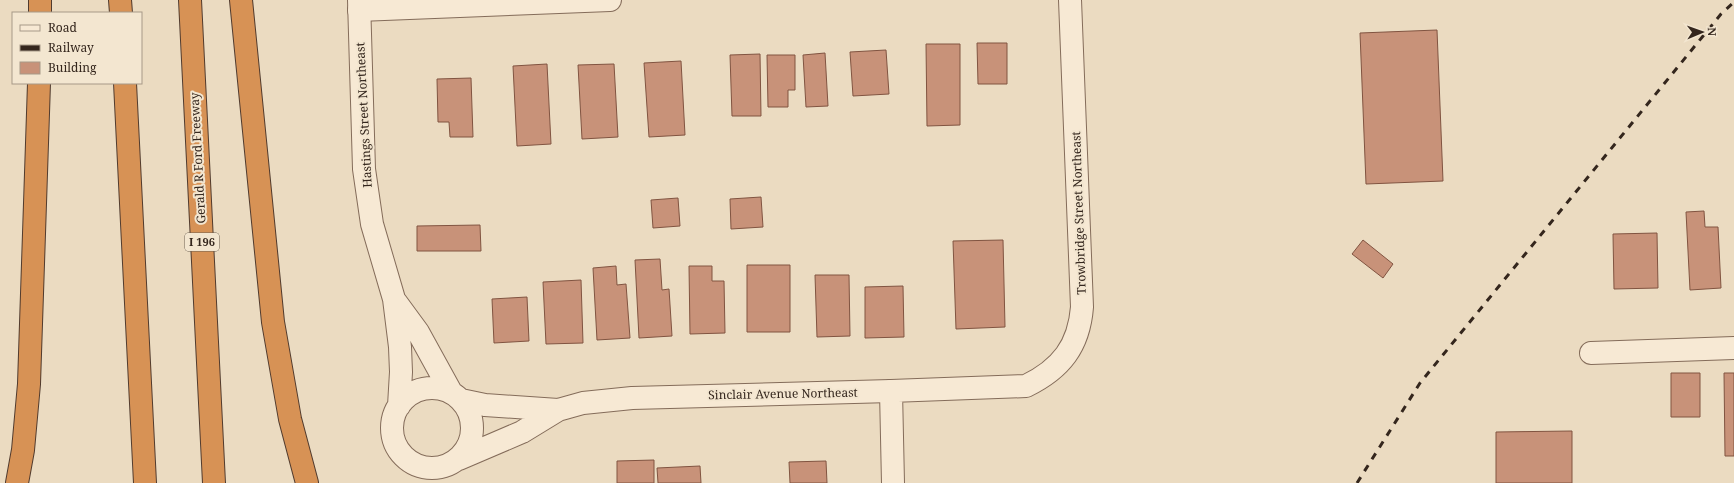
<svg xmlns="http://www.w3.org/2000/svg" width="1734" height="483" font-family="'Noto Serif',serif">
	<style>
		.building { fill: #c89279; stroke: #815441 }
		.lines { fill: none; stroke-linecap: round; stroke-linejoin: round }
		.minor-casing { stroke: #846c5a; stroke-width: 24 }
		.tertiary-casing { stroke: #846c5a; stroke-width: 24 }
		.motorway-casing { stroke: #513b2e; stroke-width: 24 }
		.minor { stroke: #f7e9d4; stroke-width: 22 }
		.tertiary { stroke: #f7e9d4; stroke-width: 22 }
		.motorway { stroke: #d79255; stroke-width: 22 }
		.rail { stroke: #34261d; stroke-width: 3; stroke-dasharray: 7 7; stroke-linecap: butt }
		.labels { text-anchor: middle; stroke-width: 4; stroke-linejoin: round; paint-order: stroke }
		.shield { fill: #f3e6d0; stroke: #6d6053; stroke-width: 1 }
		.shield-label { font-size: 11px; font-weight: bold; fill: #34261d }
		.street-label { font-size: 12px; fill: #34261d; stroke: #f3e6d0 }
	</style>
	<rect width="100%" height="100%" fill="#ebdbc1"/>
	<!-- building -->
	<path class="building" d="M1437,30L1443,181L1366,184L1360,33Z
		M977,43H1007V84H978Z
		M926,44H960V125L927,126Z
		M886,50L889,94L853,96L850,52Z
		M825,53L828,106L806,107L803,55Z
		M760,54L761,116H732L730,55Z
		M767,55H795V90H788V107H768Z
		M681,61L685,135L649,137L644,63Z
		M547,64L551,144L517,146L513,66Z
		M614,64L618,137L582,139L578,65Z
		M471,78L473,137H450L449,122H438L437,79Z
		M761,197L763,227L731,229L730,199Z
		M678,198L680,226L653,228L651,200Z
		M1704,211L1705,227H1718L1721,288L1690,290L1686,212Z
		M480,225L481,251H417V226Z
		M1657,233L1658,288L1614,289L1613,234Z
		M1003,240L1005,327L956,329L953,241Z
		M1363,240L1393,264L1383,278L1352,254Z
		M660,259L662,290L669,289L672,336L639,338L635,260Z
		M747,265H790V332H747Z
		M616,266L617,285L626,284L630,338L597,340L593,268Z
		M689,266H712V281H724L725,333L690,334Z
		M815,275H849L850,336L817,337Z
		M581,280L583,343L546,344L543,282Z
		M903,286L904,337L865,338V287Z
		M527,297L529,341L494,343L492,299Z
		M1671,373H1700V417H1671Z
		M1724,373H1734V456H1725Z
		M1572,431V483H1496V432Z
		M654,460V483H617V461Z
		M826,461L827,483H790L789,462Z
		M700,466L701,483H658L657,468Z"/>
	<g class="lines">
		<defs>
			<path id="minor" d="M359,10L610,0
				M1591,353L1734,348
				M893,483L891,391L1026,386C1061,369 1079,346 1082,307L1070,0"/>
			<path id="tertiary" d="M359,0L364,169L372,224L394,299L400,347L401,372L399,406
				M396,302L418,332L451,392
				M392 428a40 40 0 1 1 80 0a40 40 0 1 1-80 0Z
				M461,400L485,405L558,410
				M459,459L522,432L558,410L583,403L632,398L891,391"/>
			<path id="motorway" d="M120,0L121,13
				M190,0L214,483
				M241,0L273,322L290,419L307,483
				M40,13V0
				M125,83L145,483
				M17,483L23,450L29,384L39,83"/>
		</defs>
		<!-- minor casing -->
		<use href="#minor" class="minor-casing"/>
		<!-- tertiary casing -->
		<use href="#tertiary" class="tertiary-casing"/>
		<!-- motorway casing -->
		<use href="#motorway" class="motorway-casing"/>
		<!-- minor -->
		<use href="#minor" class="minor"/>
		<!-- tertiary -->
		<use href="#tertiary" class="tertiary"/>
		<!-- motorway -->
		<use href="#motorway" class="motorway"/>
		<!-- rail -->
		<path class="rail" d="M1357,483L1420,383L1721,14L1734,2"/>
	</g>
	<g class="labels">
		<!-- shield labels -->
		<rect class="shield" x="185" y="233" width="34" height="18" rx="3"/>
		<g class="shield-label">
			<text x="202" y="246">I 196</text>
		</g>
		<!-- street labels -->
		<g class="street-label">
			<text transform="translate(364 115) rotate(-93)" y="4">Hastings Street Northeast</text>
			<text transform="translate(198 158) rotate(-93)" y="4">Gerald R Ford Freeway</text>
			<text transform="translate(1079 213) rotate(-92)" y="4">Trowbridge Street Northeast</text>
			<text transform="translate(783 394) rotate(-1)" y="4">Sinclair Avenue Northeast</text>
		</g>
	</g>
	<!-- legend -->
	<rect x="12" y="12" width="130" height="72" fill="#f3e6d0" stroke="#a79988"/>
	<rect x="20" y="25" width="20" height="6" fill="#f7e9d4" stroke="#a79988"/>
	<text x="48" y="32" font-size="12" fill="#34261d">Road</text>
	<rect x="20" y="45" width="20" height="6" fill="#34261d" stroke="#a79988"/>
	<text x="48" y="52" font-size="12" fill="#34261d">Railway</text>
	<rect x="20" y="62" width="20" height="12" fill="#c89279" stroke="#a79988"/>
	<text x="48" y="72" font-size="12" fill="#34261d">Building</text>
	<!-- north arrow -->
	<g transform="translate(1702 32) rotate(88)" stroke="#f3e6d0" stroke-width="3" paint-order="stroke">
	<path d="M0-3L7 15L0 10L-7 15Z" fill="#34261d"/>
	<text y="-6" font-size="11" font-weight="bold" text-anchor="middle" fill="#34261d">N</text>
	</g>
</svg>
